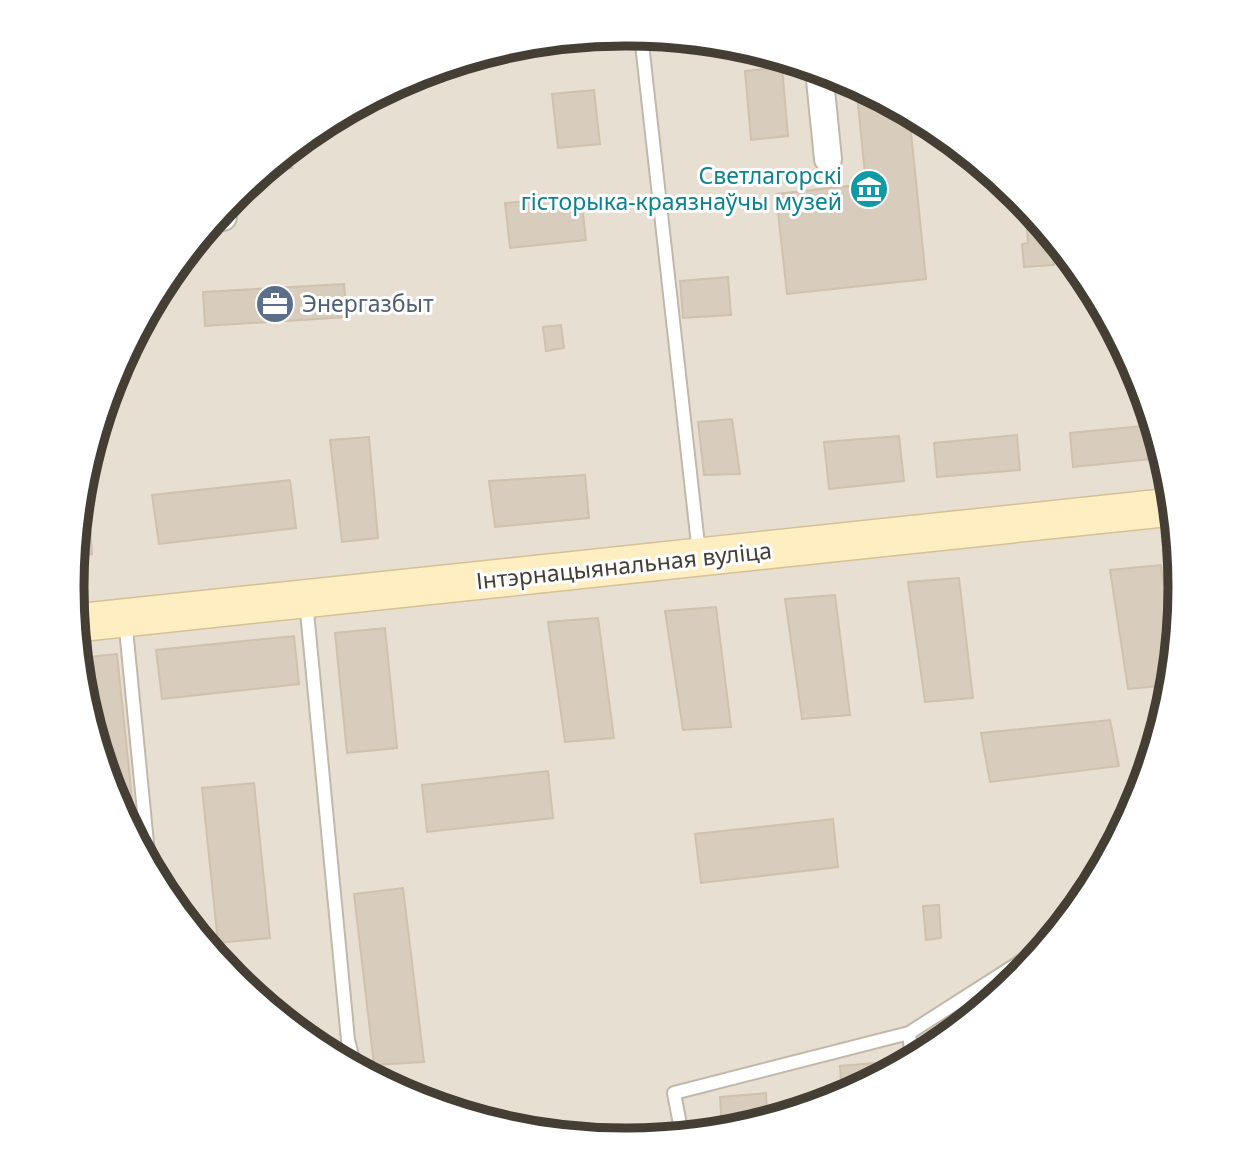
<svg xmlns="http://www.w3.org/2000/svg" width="1252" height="1174" font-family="'Noto Sans',sans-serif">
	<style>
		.residential { fill: #e7e0d2 }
		.building { fill: #d8ccbc; stroke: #d0c1ad; stroke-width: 2 }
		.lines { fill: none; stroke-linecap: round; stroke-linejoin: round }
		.lane-casing { stroke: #c1b8aa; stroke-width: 16 }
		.street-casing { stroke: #c1b8aa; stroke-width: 30 }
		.secondary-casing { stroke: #d5c193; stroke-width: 40 }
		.lane { stroke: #fff; stroke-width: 12 }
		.street { stroke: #fff; stroke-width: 26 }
		.secondary { stroke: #ffeec2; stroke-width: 37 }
		.labels { text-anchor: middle; stroke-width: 6; stroke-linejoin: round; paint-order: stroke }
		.culture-label { font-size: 23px; fill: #0d838f; stroke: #fff; text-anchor: end }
		.service-label { font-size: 23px; fill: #4e5e75; stroke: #fff; text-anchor: start }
		.street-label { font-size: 23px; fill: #453e34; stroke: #fff }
		.rim { fill: none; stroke: #453e34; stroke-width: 9 }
	</style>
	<rect width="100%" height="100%" fill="#f3eee4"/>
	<!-- residential -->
	<path class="residential" d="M74 587a552 552 0 1 1 1104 0a552 552 0 1 1-1104 0Z"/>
	<!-- building -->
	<path class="building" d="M782,67L788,136L751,140L745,71Z
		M856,85L909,113L926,279L787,294L776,194L866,184Z
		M594,90L600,144L558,148L552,94Z
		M291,149L292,168L266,170Z
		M581,196L586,240L510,248L505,203Z
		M1025,204L1058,244L1053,245L1054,265L1024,267L1022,244L1028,243Z
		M728,277L731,315L683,318L680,281Z
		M344,284L347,317L205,326L203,292Z
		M561,325L564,348L546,351L543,327Z
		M732,419L740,474L704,475L698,422Z
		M1153,425L1163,458L1073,467L1070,433Z
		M1017,435L1020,470L937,477L934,443Z
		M899,436L904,481L829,489L824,442Z
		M369,437L378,538L342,542L330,440Z
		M86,469L92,554L75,556L83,479Z
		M585,475L589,518L495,527L489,481Z
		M290,480L296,528L159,544L152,495Z
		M1161,565L1173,658L1170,685L1128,689L1110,570Z
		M959,578L973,698L925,702L908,582Z
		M835,595L850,715L802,719L785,599Z
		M716,607L731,727L683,730L665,611Z
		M598,618L614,738L565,742L548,622Z
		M385,628L397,748L347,753L335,633Z
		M294,636L299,684L162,699L156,650Z
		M117,654L133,808L120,810L114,799L83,695L79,658Z
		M1110,720L1119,766L990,782L981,733Z
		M548,771L553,818L427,832L422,785Z
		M254,783L270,938L218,943L202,788Z
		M833,819L838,867L701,883L695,834Z
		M403,888L424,1062L374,1065L354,894Z
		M939,905L941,938L926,940L923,906Z
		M886,1062V1073L842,1096L840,1066Z
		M766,1093L767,1120L722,1131L720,1097Z
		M651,1131V1138L626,1141L605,1139V1134Z"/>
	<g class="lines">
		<defs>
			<path id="lane" d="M641,35L699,553
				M306,601L348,1040L355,1067
				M125,619L149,863
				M909,1033L912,1059
				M682,1135L674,1093L909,1033L1042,948"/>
			<path id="street" d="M819,70L828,159
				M222,211L223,217"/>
			<path id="secondary" d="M76,623L1172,507"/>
		</defs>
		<!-- lane casing -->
		<use href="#lane" class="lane-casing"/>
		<!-- street casing -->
		<use href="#street" class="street-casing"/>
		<!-- secondary casing -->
		<use href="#secondary" class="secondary-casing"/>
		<!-- lane -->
		<use href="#lane" class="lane"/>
		<!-- street -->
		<use href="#street" class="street"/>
		<!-- secondary -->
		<use href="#secondary" class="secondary"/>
	</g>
	<!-- icons -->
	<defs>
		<symbol id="museum-disc" viewBox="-11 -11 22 22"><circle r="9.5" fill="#0f9aa8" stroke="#fff"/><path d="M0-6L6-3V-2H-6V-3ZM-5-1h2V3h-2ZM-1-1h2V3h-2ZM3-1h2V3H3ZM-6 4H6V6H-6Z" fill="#fff"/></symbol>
		<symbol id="office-disc" viewBox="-11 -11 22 22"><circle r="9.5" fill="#5c6f8a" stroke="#fff"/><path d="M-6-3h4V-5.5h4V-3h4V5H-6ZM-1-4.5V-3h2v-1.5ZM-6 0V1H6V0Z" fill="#fff"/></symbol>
	</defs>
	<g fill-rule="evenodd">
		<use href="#museum-disc" x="847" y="167" width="44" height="44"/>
		<use href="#office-disc" x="253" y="282" width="44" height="44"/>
	</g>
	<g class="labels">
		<!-- culture labels -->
		<g class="culture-label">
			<text x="842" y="184">Светлагорскі<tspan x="842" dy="26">гісторыка-краязнаўчы музей</tspan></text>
		</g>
		<!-- service labels -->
		<g class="service-label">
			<text x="302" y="312">Энергазбыт</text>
		</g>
		<!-- street labels -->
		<g class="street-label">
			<text transform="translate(624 566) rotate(-6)" y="8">Інтэрнацыянальная вуліца</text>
		</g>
	</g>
	<!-- crop -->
	<path d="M0 0H1252V1174H0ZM625 46H627A541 541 0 0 1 1168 587V587A541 541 0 0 1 627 1128H625A541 541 0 0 1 84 587V587A541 541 0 0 1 625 46Z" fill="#fff" fill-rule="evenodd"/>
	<path class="rim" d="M625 46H627A541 541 0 0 1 1168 587V587A541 541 0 0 1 627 1128H625A541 541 0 0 1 84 587V587A541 541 0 0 1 625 46Z"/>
</svg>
